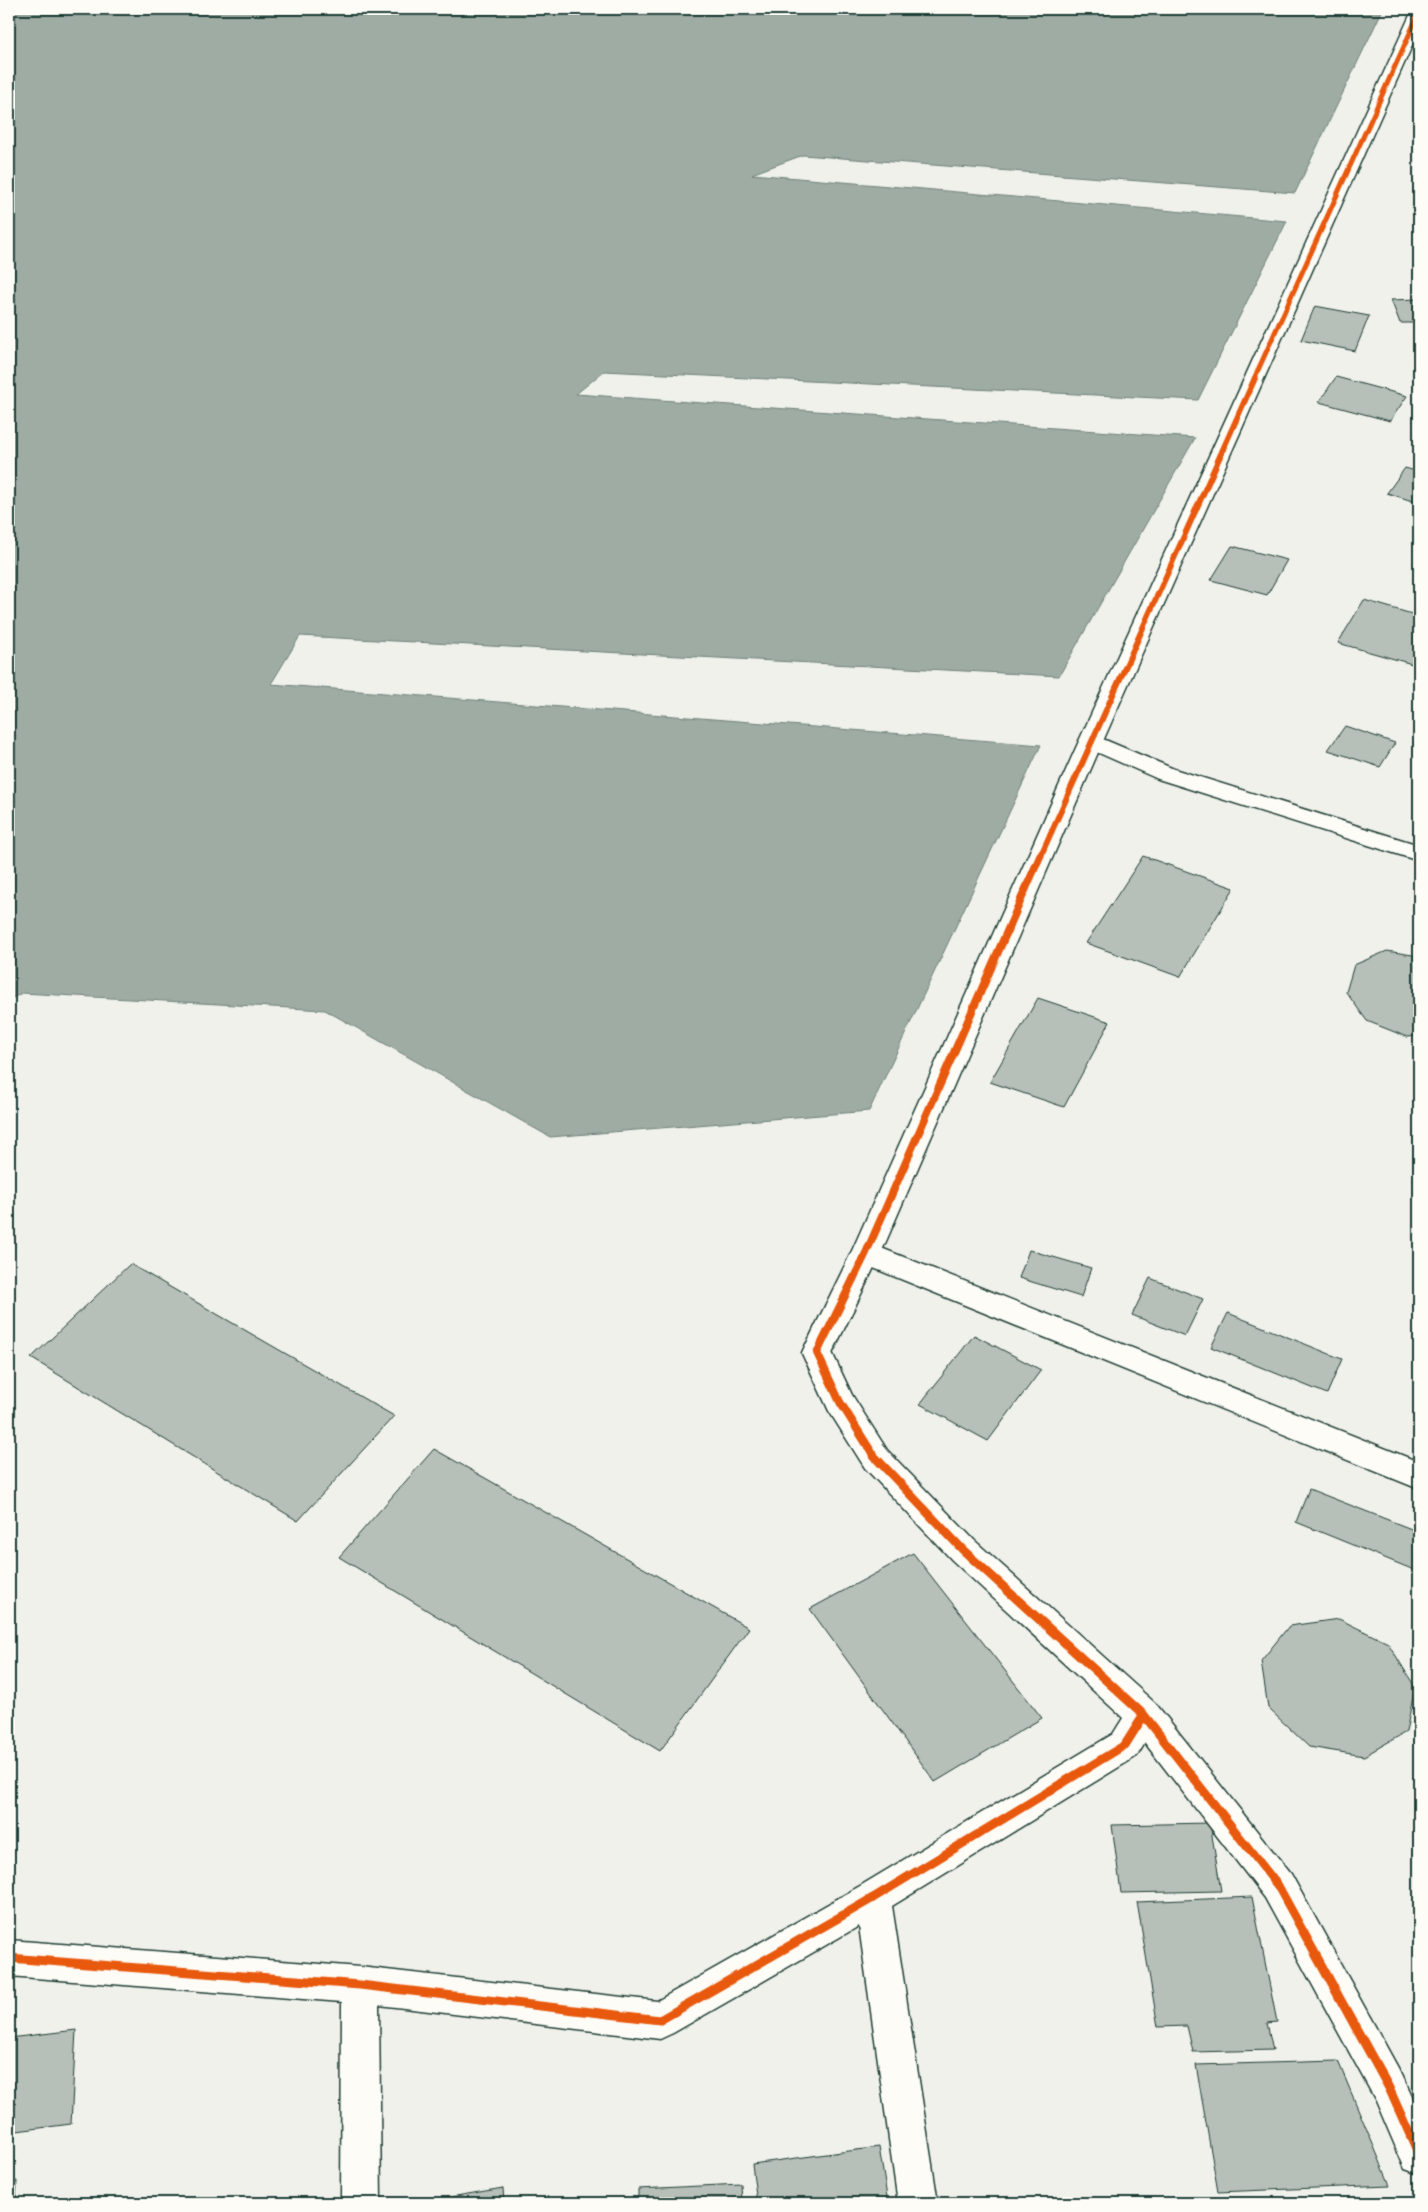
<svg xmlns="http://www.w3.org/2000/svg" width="1428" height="2212" font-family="'Patrick Hand',sans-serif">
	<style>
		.water { fill: #9faca4; stroke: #6c8077 }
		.building { fill: #b6bfb8; stroke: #1f3d34 }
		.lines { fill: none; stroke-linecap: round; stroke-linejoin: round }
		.minor-casing { stroke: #1f3d34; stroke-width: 3 }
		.tertiary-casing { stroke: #1f3d34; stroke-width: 3 }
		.minor { fill: #fdfcf7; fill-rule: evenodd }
		.tertiary { fill: #fdfcf7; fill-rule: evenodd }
		.cycleway-far3-casing { stroke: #fdfcf7; stroke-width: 7 }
		.cycleway-far2-casing { stroke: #fdfcf7; stroke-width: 9 }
		.cycleway-far1-casing { stroke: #fdfcf7; stroke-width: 11 }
		.cycleway-casing { stroke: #fdfcf7; stroke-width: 12 }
		.cycleway-far3 { stroke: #e8590c; stroke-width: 5 }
		.cycleway-far2 { stroke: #e8590c; stroke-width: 6 }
		.cycleway-far1 { stroke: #e8590c; stroke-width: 8 }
		.cycleway { stroke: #e8590c; stroke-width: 9 }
	</style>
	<rect width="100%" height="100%" fill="#f0f1eb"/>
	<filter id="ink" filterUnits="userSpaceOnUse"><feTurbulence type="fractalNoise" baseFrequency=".02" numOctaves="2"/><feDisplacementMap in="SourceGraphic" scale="10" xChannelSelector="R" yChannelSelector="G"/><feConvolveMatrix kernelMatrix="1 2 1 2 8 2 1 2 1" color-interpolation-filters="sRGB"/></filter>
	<g filter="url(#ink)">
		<!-- water -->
		<path class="water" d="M9,9H1383L1295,193L803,155L752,174L1287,221L1198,400L604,371L576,394L1195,438L1059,676L300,636L271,684L1041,745L869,1111L550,1137L325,1010L22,993L9,1000Z"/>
		<!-- building -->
		<path class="building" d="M1419,299V323H1400L1391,300Z
			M1315,306L1369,316L1355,351L1301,340Z
			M1336,377L1407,396L1390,421L1319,402Z
			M1405,468L1419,472V503L1387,493Z
			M1232,546L1287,560L1267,595L1211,580Z
			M1364,600L1419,616V666L1338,643Z
			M1345,726L1395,743L1380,767L1328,750Z
			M1143,856L1234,888L1180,977L1086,943Z
			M1387,951L1419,956V1036L1407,1037L1367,1021L1346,992L1354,965Z
			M1038,998L1110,1022L1064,1107L990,1082Z
			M1029,1250L1091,1268L1081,1297L1019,1278Z
			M130,1264L394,1416L298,1521L31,1358Z
			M1150,1278L1203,1299L1185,1336L1132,1315Z
			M1228,1313L1342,1359L1327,1394L1211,1347Z
			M974,1335L1041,1370L988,1441L920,1404Z
			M434,1449L749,1628L660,1751L339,1557Z
			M1309,1489L1419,1532V1572L1296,1522Z
			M913,1553L1042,1718L935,1782L810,1609Z
			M1339,1619L1388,1643L1415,1687L1406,1732L1364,1756L1309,1747L1268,1708L1261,1661L1289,1626Z
			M1210,1823L1221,1891L1121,1893L1112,1825Z
			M1252,1897L1277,2022L1267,2023L1273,2050L1193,2052L1187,2026L1158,2027L1137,1902Z
			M76,2030L71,2124L9,2132V2038Z
			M1338,2061L1390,2185L1218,2192L1196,2065Z
			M879,2147L888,2203H757L752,2164Z
			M17,2181L16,2203H9V2182Z
			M741,2184L742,2203H638V2189Z
			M503,2188L504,2203H415Z"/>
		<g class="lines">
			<defs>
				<path id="minor" d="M1091,734L1174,769L1419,845V861L1158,779L1083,746L1079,741L1083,736Z
					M866,1242L1419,1462V1489L856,1261L851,1253L856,1245Z
					M817,1341L828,1344L852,1395L887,1450L974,1540L1156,1704L1291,1874L1402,2075L1419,2112V2174L1405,2169L1376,2101L1265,1898L1145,1743L1137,1756L892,1906L938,2203H898L859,1926L673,2033L660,2039L379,2005L381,2203H341L342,2002L9,1976V1940L360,1967L657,2001L860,1886L1113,1734L1123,1718L952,1560L865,1468L829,1411L802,1353L806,1344Z"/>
				<path id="tertiary" d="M1419,9V30L1103,741L881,1253L828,1362L817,1365L806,1362L802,1353L851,1253L1079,741L1411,13L1413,10Z"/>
			</defs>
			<!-- minor casing -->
			<use href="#minor" class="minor-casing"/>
			<!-- tertiary casing -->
			<use href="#tertiary" class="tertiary-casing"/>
			<!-- minor -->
			<use href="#minor" class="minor"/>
			<!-- tertiary -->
			<use href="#tertiary" class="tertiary"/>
			<defs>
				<path id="cycleway-far3" d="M1254,379L1419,13"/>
				<path id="cycleway-far2" d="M1041,855L1255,378"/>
				<path id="cycleway-far1" d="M874,1456L840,1402L817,1353L866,1253L1041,854"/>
				<path id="cycleway" d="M873,1455L963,1550L1144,1715L1278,1886L1389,2088L1419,2155
					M9,1958L360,1985L660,2020L873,1898L1125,1745L1144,1715"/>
			</defs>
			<!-- cycleway-far3 casing -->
			<use href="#cycleway-far3" class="cycleway-far3-casing"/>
			<!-- cycleway-far2 casing -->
			<use href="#cycleway-far2" class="cycleway-far2-casing"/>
			<!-- cycleway-far1 casing -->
			<use href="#cycleway-far1" class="cycleway-far1-casing"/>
			<!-- cycleway casing -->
			<use href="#cycleway" class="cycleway-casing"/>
			<!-- cycleway-far3 -->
			<use href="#cycleway-far3" class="cycleway-far3"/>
			<!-- cycleway-far2 -->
			<use href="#cycleway-far2" class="cycleway-far2"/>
			<!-- cycleway-far1 -->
			<use href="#cycleway-far1" class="cycleway-far1"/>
			<!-- cycleway -->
			<use href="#cycleway" class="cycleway"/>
		</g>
	</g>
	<!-- margin -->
	<rect width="1428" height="2212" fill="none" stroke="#fdfcf7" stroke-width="30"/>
	<rect x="15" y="15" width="1398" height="2182" fill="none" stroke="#1f3d34" stroke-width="2" filter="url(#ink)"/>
</svg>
